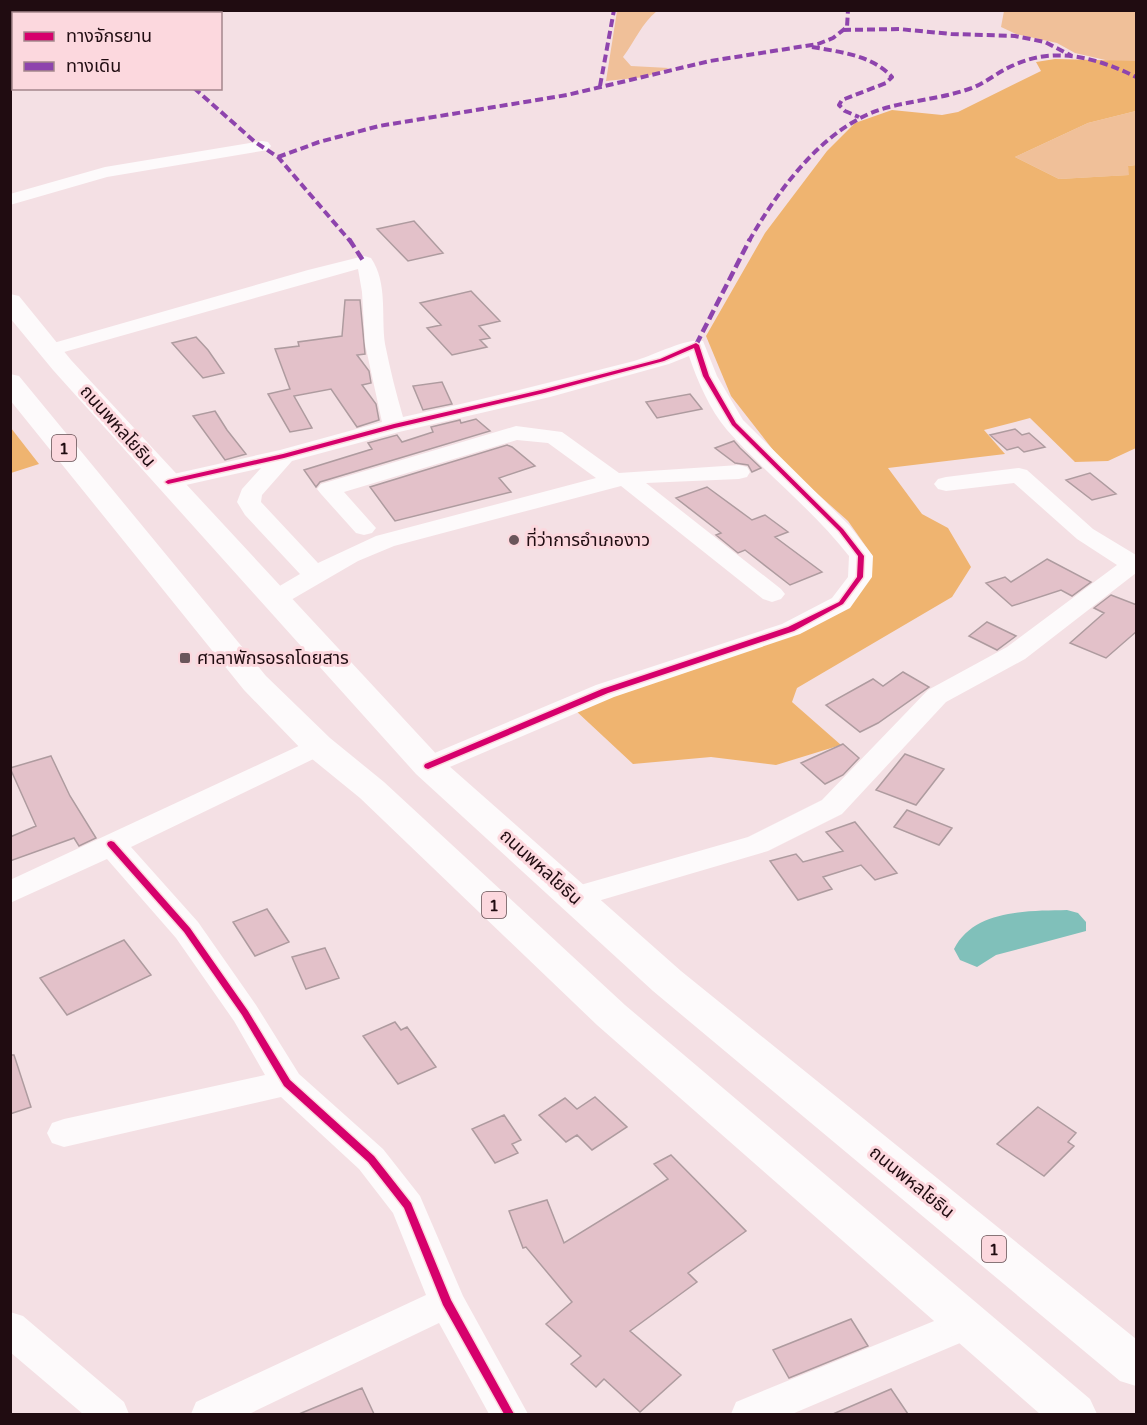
<svg xmlns="http://www.w3.org/2000/svg" width="1147" height="1425" font-family="'Varela Round','Noto Sans Thai',sans-serif">
	<style>
		.green { fill: #f0c099 }
		.forest { fill: #efb470 }
		.water { fill: #80c0ba }
		.building { fill: #e3c1c9; stroke: #ae9b9f; stroke-width: 1.5 }
		.lines { fill: none; stroke-linecap: round; stroke-linejoin: round }
		.minor { fill: #fdfafb; fill-rule: evenodd }
		.highway { fill: #fdfafb; fill-rule: evenodd }
		.quiet-far1 { stroke: #8e44ad; stroke-width: 4; stroke-dasharray: 8 4; stroke-linecap: butt }
		.quiet { stroke: #8e44ad; stroke-width: 4.5; stroke-dasharray: 10 4.5; stroke-linecap: butt }
		.cycleway-casing { stroke: #fcd8de; stroke-width: 3 }
		.cycleway { fill: #d6006c; fill-rule: evenodd }
		.poi-dot { fill: #6a565b; stroke: #fcd8de; stroke-width: 2 }
		.labels { text-anchor: middle; stroke-width: 6; stroke-linejoin: round; paint-order: stroke }
		.shield { fill: #fcd8de; stroke: #62494e; stroke-width: 1.5 }
		.shield-label { font-size: 16px; font-weight: bold; fill: #200c11 }
		.street-label { font-size: 18px; fill: #200c11; stroke: #fcd8de }
		.poi-label { font-size: 18px; fill: #200c11; stroke: #fcd8de; text-anchor: start }
	</style>
	<rect width="100%" height="100%" fill="#f4e0e4"/>
	<!-- green -->
	<path class="green" d="M617,11H657C642,23 635,41 623,57L631,66L669,68L645,77L606,81Z
		M1004,11H1136V61L1114,62L1075,53L1057,43L1016,34L1001,27Z
		M1136,111V165L1128,166L1130,175L1059,179L1015,157L1088,123Z"/>
	<!-- forest -->
	<path class="forest" d="M1055,59L1136,61V111L1088,123L1015,157L1059,179L1129,175L1128,166L1136,165V448L1108,461L1075,462L1030,418L984,430L1005,454L888,468L922,514L948,528L971,567L952,597L797,688L792,702L841,745L776,765L711,757L633,764L575,710L848,606L872,555L848,521L784,464L731,396L706,336L765,233L827,151L855,123L892,110L942,115L958,112L1041,71L1036,62Z
		M10,428H11L39,464L11,473Z"/>
	<!-- water -->
	<path class="water" d="M1067,910L1078,913L1086,922V931L996,955L977,967L960,960L954,949C974,909 1028,911 1067,910Z"/>
	<!-- building -->
	<path class="building" d="M414,221L443,253L408,261L377,229Z
		M471,291L500,321L479,326L490,338L480,340L487,347L452,355L427,328L441,325L420,303Z
		M345,300H360L365,354L357,355L369,371L371,383L362,385L376,404L379,420L357,427L331,389L294,396L312,428L290,432L268,394L290,389L275,349L299,346L298,342L342,336Z
		M196,337L208,350L224,373L203,378L172,343Z
		M442,382L452,404L423,410L413,386Z
		M690,394L702,409L657,418L646,402Z
		M215,411L227,430L246,454L225,460L193,416Z
		M476,419L490,431L320,482L316,487L304,470L372,449L368,443L397,435L402,442L433,432L431,427L460,420L461,423Z
		M1015,429L1022,435L1029,433L1045,447L1024,452L1018,447L1007,450L990,435Z
		M734,441L740,448L761,468L752,472L748,465L735,463L715,448Z
		M507,445L512,447L535,466L499,478L511,492L395,521L370,487Z
		M1090,473L1116,494L1092,500L1066,480Z
		M707,487L752,520L765,515L788,532L775,537L822,572L790,585L745,550L738,553L716,535L721,533L676,498Z
		M1047,559L1091,582L1072,596L1061,590L1012,606L986,583L1005,577L1011,582Z
		M1111,595L1137,605V631L1106,658L1070,643L1104,613L1094,608Z
		M987,622L1016,636L997,650L969,636Z
		M903,672L929,687L878,723L860,732L826,705L873,679L883,686Z
		M843,744L859,758L843,775L825,784L801,763Z
		M905,754L944,769L916,805L876,790Z
		M51,756L70,796L96,838L79,846L74,838L10,861V837L36,826L10,768Z
		M907,810L952,828L939,845L894,827Z
		M855,822L897,873L875,880L861,865L823,877L832,889L798,900L770,861L796,854L803,862L843,851L826,832Z
		M267,909L289,942L255,956L233,922Z
		M124,940L151,975L67,1015L40,978Z
		M325,948L339,978L306,989L292,957Z
		M395,1022L401,1030L407,1027L436,1067L398,1084L363,1036Z
		M10,1055H14L31,1107L10,1114Z
		M595,1097L627,1127L592,1150L577,1135L566,1142L539,1115L565,1098L577,1109Z
		M1038,1107L1076,1133L1068,1142L1074,1146L1044,1176L997,1144Z
		M504,1115L521,1140L512,1144L518,1153L495,1163L472,1129Z
		M671,1155L746,1231L688,1273L697,1282L630,1331L681,1375L640,1412L604,1379L596,1387L571,1364L581,1356L546,1324L572,1302L526,1247L523,1248L509,1211L547,1200L564,1243L668,1179L654,1164Z
		M851,1319L868,1346L789,1378L773,1350Z
		M362,1388L374,1414H299Z
		M891,1389L908,1414H833Z"/>
	<g class="lines">
		<!-- minor -->
		<path class="minor" d="M262,141L268,142L271,146L268,150L107,177L10,205V194L105,167Z
			M364,256L371,258C388,283 381,316 385,344C390,369 396,393 403,417C480,400 557,381 634,361C652,356 688,337 703,341L717,376L743,420L849,525L873,556L872,577L850,608L800,634L614,697L438,772L428,775L418,772L414,766L418,760L596,685L782,624L832,598L848,577L849,556C813,510 766,474 727,430C710,410 697,380 689,356L669,364L550,397L399,432L292,461L262,495L261,502L318,563L376,536L596,478L548,443L517,440L344,492L376,528L372,533L364,535L356,533L321,494L317,489L321,484L516,426L562,432L619,473L739,465L747,467L750,472L747,477L739,479L646,483L781,589L785,594L781,599L772,602L763,599L621,486L394,546L358,561L284,604L275,607L266,604L262,599L266,594L300,574L245,515L237,502L242,489L261,468L168,489L160,487L156,482L160,477L280,450L382,422L365,344L362,292L358,269L57,354L50,356L43,354L40,350L43,346L308,270Z
			M1019,468L1027,470L1093,529L1136,555V573L1025,659L946,702L842,814L768,851L574,908L563,904L559,897L563,890L748,837L822,800L928,690L1007,647L1117,565L1077,539L1014,483L946,491L938,489L934,484L938,479L946,477Z
			M318,737L328,740L332,746L328,752L131,847L198,922L256,1005L299,1074L383,1149L420,1196L463,1296L528,1414H489L439,1323L249,1414H191L196,1402L426,1295L393,1213L359,1169L281,1097L64,1147L52,1143L47,1133L52,1123L64,1119L265,1075L234,1021L176,938L107,859L10,903V880Z
			M966,1308L979,1313L985,1324L979,1335L792,1414H731L736,1402Z
			M10,1312L23,1316L124,1402L129,1414H83L10,1352Z"/>
		<!-- highway -->
		<path class="highway" d="M10,294L19,296L71,360L440,758L681,971L1136,1339V1386L1120,1381L653,991L416,774L53,370L10,318Z
			M10,374L19,376L266,676L330,738L384,782L625,1005L1090,1399L1097,1414H1040L597,1025L360,798L306,754L244,690L10,400Z"/>
		<!-- quiet-far1 -->
		<path class="quiet-far1" d="M149,10V14
			M843,30L899,29L951,34L1015,36L1045,42L1072,56
			M812,47C840,52 872,55 892,77L886,83L842,100L839,105L845,111L859,117
			M600,86L614,10
			M194,88L255,142L278,157L350,241
			M278,157L319,142L379,126L567,95L710,61L818,44L833,38L847,27L848,10
			M749,241C778,190 824,127 882,109C909,101 938,99 966,90C984,85 997,72 1014,65C1055,46 1098,58 1136,77"/>
		<!-- quiet -->
		<path class="quiet" d="M349,239L364,262
			M696,345L750,239"/>
		<defs>
			<path id="cycleway" d="M696,343L699,345L709,376L736,423L843,529L864,556L863,577L843,604L794,631L608,693L428,769L425,768L424,766L425,764L602,689L788,627L839,602L857,577L858,556L839,531L732,425L703,376L694,348L664,361L544,393L395,428L284,458L168,484L165,482L168,480L283,454L394,424L541,390L660,359Z
				M111,841L114,842L190,928L248,1011L290,1080L374,1156L411,1203L451,1300L514,1414H504L443,1305L404,1208L368,1162L284,1086L242,1015L184,932L108,846L107,844L108,842Z"/>
		</defs>
		<!-- cycleway casing -->
		<use href="#cycleway" class="cycleway-casing"/>
		<!-- cycleway -->
		<use href="#cycleway" class="cycleway"/>
	</g>
	<!-- markers -->
	<g class="poi-dot">
		<circle cx="514" cy="540" r="6"/>
		<rect x="179" y="652" width="12" height="12" rx="3"/>
	</g>
	<g class="labels">
		<!-- shield labels -->
		<g class="shield">
			<rect x="52" y="435" width="24" height="26" rx="4.5"/>
			<rect x="482" y="892" width="24" height="26" rx="4.5"/>
			<rect x="982" y="1236" width="24" height="26" rx="4.5"/>
		</g>
		<g class="shield-label">
			<text x="64" y="454">1</text>
			<text x="494" y="911">1</text>
			<text x="994" y="1255">1</text>
		</g>
		<!-- street labels -->
		<g class="street-label">
			<text transform="translate(118 426) rotate(48)" y="6">ถนนพหลโยธิน</text>
			<text transform="translate(541 867) rotate(42)" y="6">ถนนพหลโยธิน</text>
			<text transform="translate(912 1182) rotate(39)" y="6">ถนนพหลโยธิน</text>
		</g>
		<!-- poi labels -->
		<g class="poi-label">
			<text x="526" y="546">ที่ว่าการอำเภองาว</text>
			<text x="197" y="664">ศาลาพักรอรถโดยสาร</text>
		</g>
	</g>
	<!-- border -->
	<rect width="1147" height="1425" fill="none" stroke="#200c11" stroke-width="24"/>
	<!-- legend -->
	<rect x="12" y="12" width="210" height="78" fill="#fcd8de" stroke="#a4868c" stroke-width="1.5"/>
	<rect x="24" y="32" width="30" height="9" fill="#d6006c" stroke="#a4868c" stroke-width="1.5"/>
	<text x="66" y="42" font-size="18" fill="#200c11">ทางจักรยาน</text>
	<rect x="24" y="62" width="30" height="9" fill="#8e44ad" stroke="#a4868c" stroke-width="1.5"/>
	<text x="66" y="72" font-size="18" fill="#200c11">ทางเดิน</text>
</svg>
